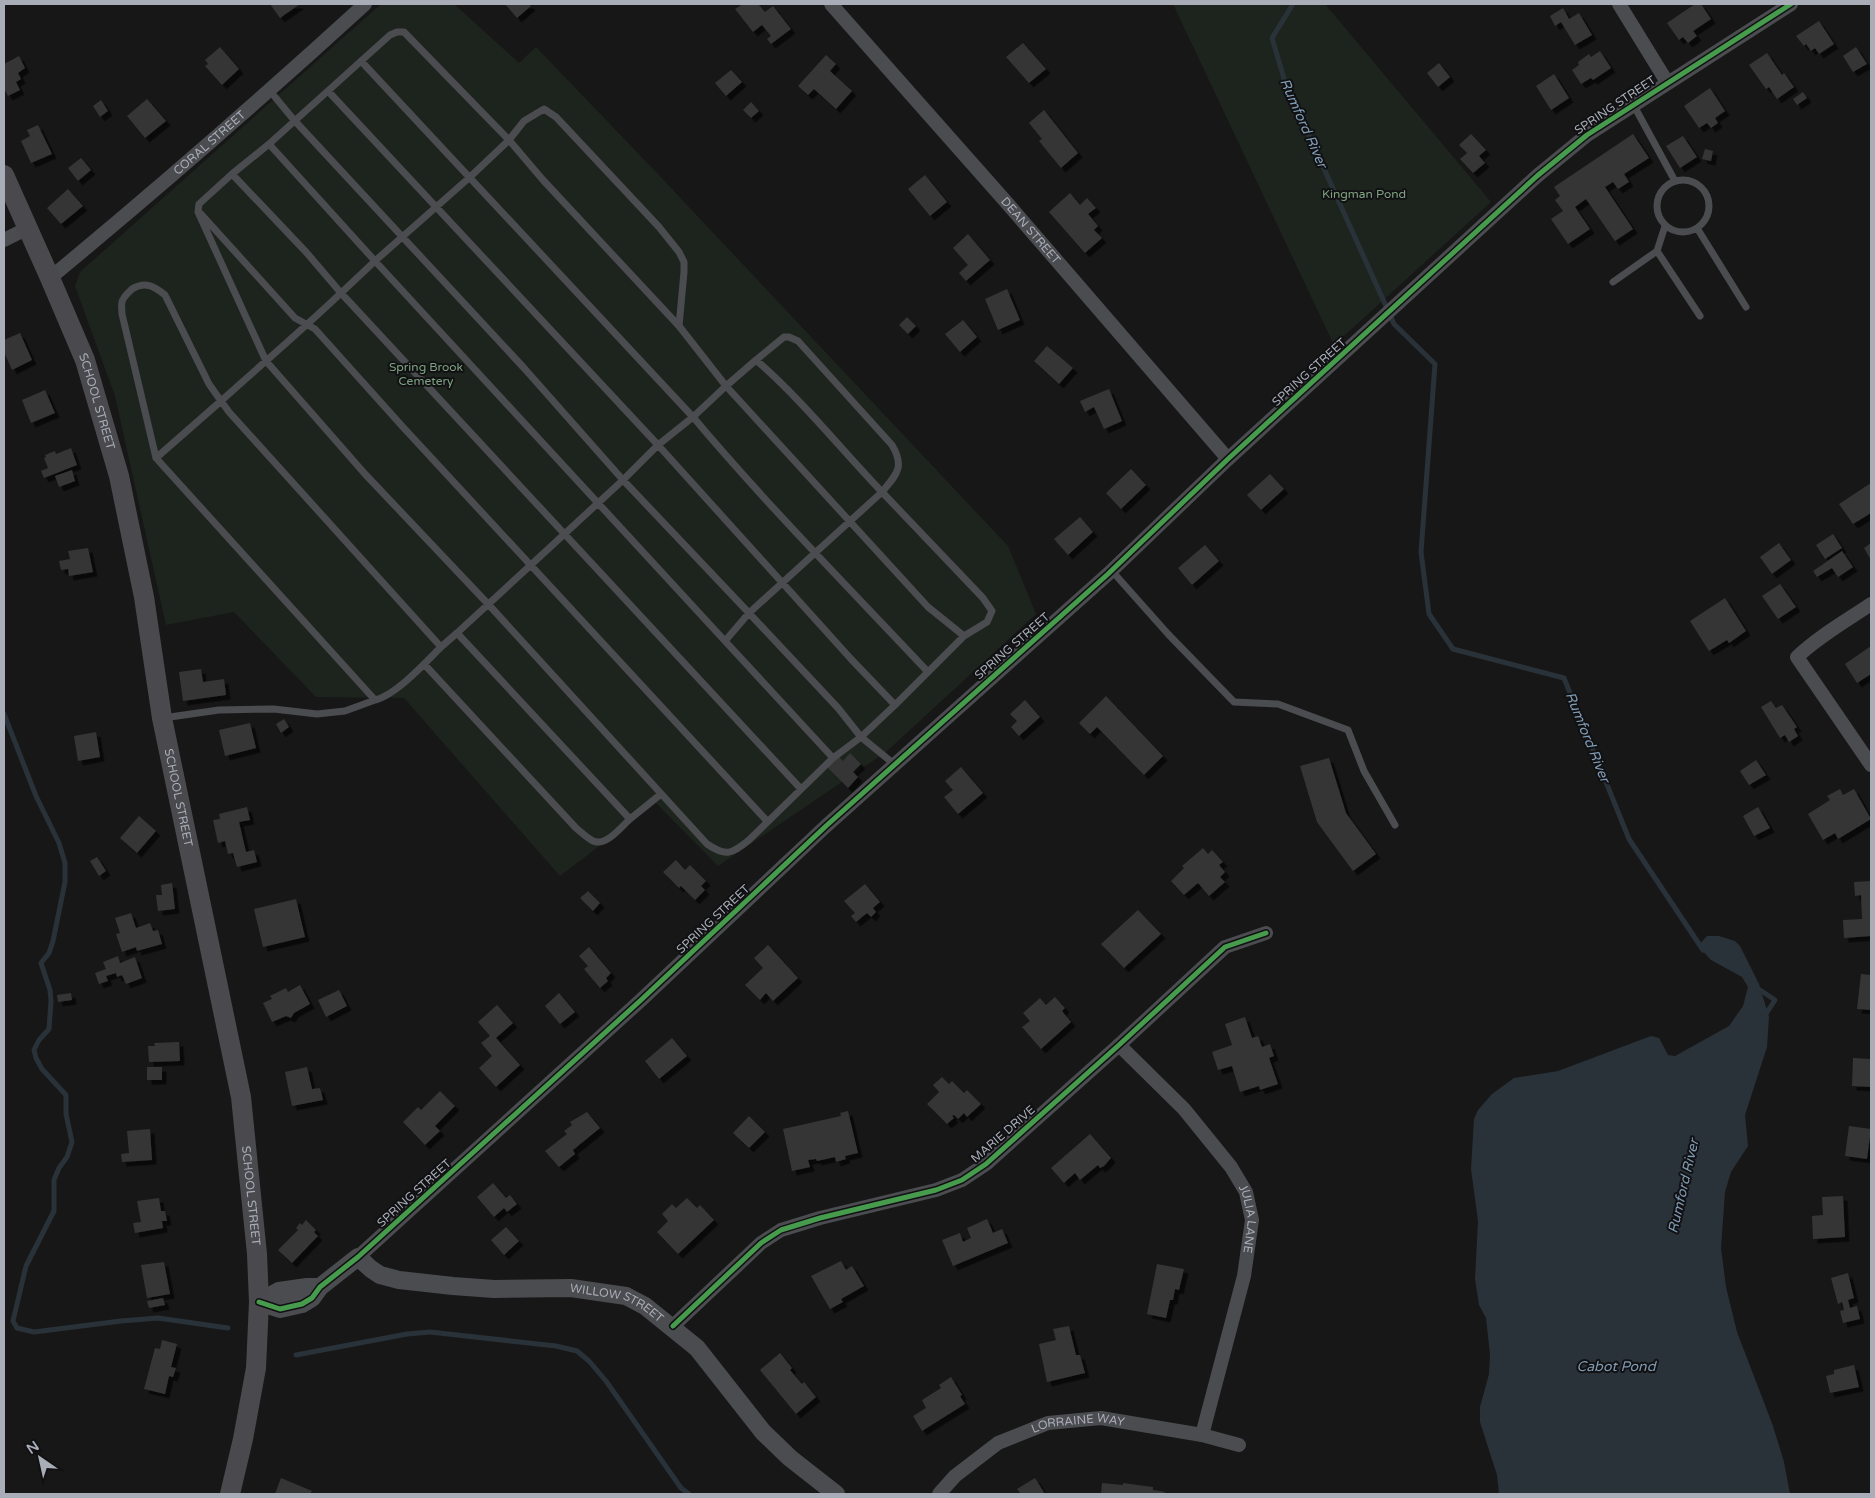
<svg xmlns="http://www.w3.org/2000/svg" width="1875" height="1498" font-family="'Varela Round',sans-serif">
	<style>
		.green { fill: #1d241e }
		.water { fill: #2a3239 }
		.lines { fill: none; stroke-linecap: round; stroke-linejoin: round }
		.stream { stroke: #2a3239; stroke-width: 5 }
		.building { fill: #353536; filter: url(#shadow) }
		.service { stroke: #4b4c50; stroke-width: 7 }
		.minor { stroke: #4b4c50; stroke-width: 14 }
		.tertiary { stroke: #4b4c50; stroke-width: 18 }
		.secondary { stroke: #4a4a4e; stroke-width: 20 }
		.cycleway-casing { stroke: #111113; stroke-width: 8 }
		.cycleway { stroke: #469c4c; stroke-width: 5 }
		.labels { text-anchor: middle; stroke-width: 4; stroke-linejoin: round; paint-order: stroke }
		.street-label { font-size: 12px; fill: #a8adb8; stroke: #111113 }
		.park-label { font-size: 12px; fill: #7fa381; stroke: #111113 }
		.water-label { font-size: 14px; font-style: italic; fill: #7f9bb3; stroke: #111113 }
	</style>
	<defs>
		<filter id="shadow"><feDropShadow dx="4.5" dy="4.5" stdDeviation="0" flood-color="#0009"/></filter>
	</defs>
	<rect width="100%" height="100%" fill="#171717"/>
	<!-- green -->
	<path class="green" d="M381,4H454L519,63L536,47L656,172L1008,546L1036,614L886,752L718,866L656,803L560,876L404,698L316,697L234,612L166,625L115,396L75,286L80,272Z
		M1173,4H1325L1491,202L1334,345Z"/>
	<!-- water -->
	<path class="water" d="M1707,936H1719L1735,941L1740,946L1759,984L1769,1017L1767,1047L1745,1115L1748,1146L1731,1172L1725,1192L1721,1248L1726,1287L1737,1332L1773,1426L1784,1462L1790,1494H1499L1497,1475L1480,1422V1407L1489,1374L1490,1354L1486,1318L1479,1305L1475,1279L1478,1221L1471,1169L1474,1119L1478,1110L1492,1094L1514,1078L1558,1071L1651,1036L1659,1038L1668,1055L1675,1056L1729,1026L1743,1006L1748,987L1742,977L1711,960L1698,946Z"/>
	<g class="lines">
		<!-- stream -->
		<path class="stream" d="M1293,4L1272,38L1285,82L1394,324L1435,364L1421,552L1429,614L1453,649L1564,678L1629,839L1703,950
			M4,714L36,796L59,843L65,863V882L53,941L49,953L41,963L50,990L51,1001L49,1029L39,1040L34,1050L36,1058L42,1069L66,1095V1114L72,1142L67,1157L59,1168L54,1180V1211L26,1266L13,1321L17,1328L34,1332L121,1321L158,1318L228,1328
			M1757,988L1775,1000L1764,1017
			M296,1355L407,1334L430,1332L556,1346L577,1351L589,1361L606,1381L681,1488L689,1494"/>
	</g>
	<!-- building -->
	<path class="building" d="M270,4H300L280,18Z
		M505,4H529L531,6L517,18Z
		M743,4H758L765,12L773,6L791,29L771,44L767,39L771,36L762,25L753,32L735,9Z
		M1695,4H1701L1711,19L1693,31L1697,36L1688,43L1683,37L1679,40L1667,23Z
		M1563,8L1569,19L1579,13L1592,35L1575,45L1561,22L1555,26L1550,16Z
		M1819,21L1834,44L1819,54L1815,48L1811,51L1806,44L1804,46L1796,36Z
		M1023,43L1046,69L1029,83L1006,57Z
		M220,47L239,69L222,85L205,66L208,64L205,60Z
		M1856,47L1867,64L1853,72L1843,56Z
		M1600,51L1611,68L1593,80L1591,78L1581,84L1572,70L1579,65L1578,62L1589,54L1591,57Z
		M1767,53L1782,75L1784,73L1794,87L1777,99L1769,87L1766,89L1749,65Z
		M826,55L836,64L830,71L852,91L836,109L814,89L808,95L798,86Z
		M19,56L25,68L18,73L21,79L16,82L20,90L8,96L4,89V64Z
		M1439,63L1450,77L1438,87L1427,73Z
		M731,70L742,82L726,96L715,83Z
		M1554,74L1569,98L1551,110L1536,86Z
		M1710,88L1725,111L1715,118L1718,123L1711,128L1707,123L1699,128L1684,106Z
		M1803,92L1807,98L1797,105L1793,99Z
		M147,99L166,121L145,138L127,116Z
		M101,100L108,111L100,117L93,106Z
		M751,102L759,111L751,118L743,110Z
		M1044,110L1078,153L1061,168L1039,141L1042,139L1029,123Z
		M38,125L52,154L31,163L21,141L30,136L27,130Z
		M1471,134L1486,150L1479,156L1485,163L1473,173L1460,159L1467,153L1459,145Z
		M1633,134L1649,158L1624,174L1629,182L1618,189L1613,182L1605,187L1633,229L1615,241L1586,199L1575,207L1590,229L1568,244L1551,219L1563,211L1555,200L1560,196L1554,187Z
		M1683,136L1697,157L1680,168L1666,146Z
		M1705,149L1713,151L1711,161L1702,159Z
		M81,158L91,170L78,181L68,168Z
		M925,175L947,202L930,216L908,189Z
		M68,189L83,206L61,224L47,208Z
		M1070,193L1080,205L1087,198L1096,208L1088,214L1098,226L1094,230L1102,238L1085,253L1049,212Z
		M968,234L990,260L966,281L959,273L968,265L953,248Z
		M1007,289L1020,320L998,330L985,299Z
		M907,317L916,326L908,334L899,325Z
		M963,320L977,337L960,352L945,334Z
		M20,333L32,360L12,370L4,352V340Z
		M1047,346L1073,368L1059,384L1034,361Z
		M1109,389L1122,421L1104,429L1094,407L1085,412L1080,401Z
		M45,390L55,413L31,423L22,400Z
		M71,448L77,465L44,478L41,471L48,468L44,458L46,457L45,455L55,451L56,454Z
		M1131,469L1146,485L1121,509L1106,493Z
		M72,470L75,481L59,487L55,476Z
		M1270,474L1284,489L1261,510L1247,495Z
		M1871,483V513L1853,524L1839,504Z
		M1080,517L1093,532L1068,555L1054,539Z
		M1833,534L1842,548L1825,559L1816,545Z
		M1779,543L1791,560L1772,574L1760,557Z
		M1871,543V560L1864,548Z
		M1205,545L1219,561L1192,585L1178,568Z
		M88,548L93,572L69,576L68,569L61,570L59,561L70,559L68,551Z
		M1842,551L1853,567L1838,577L1832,568L1817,577L1813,571Z
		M1780,584L1796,607L1778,619L1762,596Z
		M1725,598L1746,631L1729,643L1727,640L1709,651L1690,621Z
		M1871,646V674L1857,683L1845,664Z
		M201,669L203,682L224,679L226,695L183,701L179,672Z
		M1106,696L1163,756L1144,775L1097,727L1090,734L1079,723Z
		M1025,700L1040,717L1019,736L1011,727L1017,721L1010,714Z
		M1771,701L1776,708L1782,705L1797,727L1794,729L1798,736L1789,742L1785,735L1780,738L1761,707Z
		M284,719L289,727L281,733L276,724Z
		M250,723L256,748L225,756L219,730Z
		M96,732L100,757L78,761L74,736Z
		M850,753L861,764L853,772L858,777L848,788L827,767L838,756L843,761Z
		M1329,758L1346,813L1376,854L1353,871L1317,822L1300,766Z
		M1756,760L1766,775L1749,785L1740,771Z
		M961,767L983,793L958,814L944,797L953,790L945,781Z
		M1840,789L1843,795L1854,789L1871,819L1838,839L1835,833L1823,840L1808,814L1830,800L1827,796Z
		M247,807L250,820L239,822L246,852L254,850L257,862L237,867L233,853L228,854L225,841L218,843L213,820L220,819L219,814Z
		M1758,807L1770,828L1754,836L1743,816Z
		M139,816L156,831L137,853L120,838Z
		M1203,848L1208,854L1212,850L1223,862L1219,865L1225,872L1220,877L1225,882L1209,896L1198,883L1184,895L1171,881L1184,868L1182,866Z
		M97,857L106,871L99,876L90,861Z
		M676,860L685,870L690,865L706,881L701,886L705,890L695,900L681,886L679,888L663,872Z
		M1871,881V936L1844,938L1843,920L1862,919L1861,895L1855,896L1854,882Z
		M172,883L175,909L158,911L156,895H162L161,885Z
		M865,884L880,902L873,908L876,912L871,917L867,913L856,922L851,916L855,913L844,901Z
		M588,891L600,903L593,911L580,898Z
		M296,899L305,937L263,947L254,909Z
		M1138,910L1161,934L1124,968L1101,944Z
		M131,913L136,928L150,923L153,931L158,930L162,944L137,951L136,947L122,952L116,934L120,933L115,918Z
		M768,945L798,978L773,1001L766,993L760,1000L745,985L763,968L754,958Z
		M589,947L611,973L606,978L608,981L600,988L584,969L588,966L579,956Z
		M118,956L120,963L135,957L142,978L126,984L122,975L117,977L116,973L106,976L108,981L99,984L95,973L106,969L103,962Z
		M1861,974L1871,975V1010L1857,1009Z
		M300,985L310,1004L294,1013L291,1018L286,1016L272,1022L263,1003L272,999L270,996L286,988L288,992Z
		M339,990L347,1006L326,1017L318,1000Z
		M71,993L72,1000L58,1002L57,995Z
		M559,993L575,1012L560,1024L545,1006Z
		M1055,997L1065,1008L1062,1011L1071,1022L1041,1049L1022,1027L1030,1021L1023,1013L1040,998L1046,1005Z
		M497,1005L513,1023L496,1038L520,1065L496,1087L479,1068L492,1056L481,1043L490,1036L478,1022Z
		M1245,1017L1252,1038L1258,1036L1262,1047L1270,1044L1274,1056L1269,1058L1278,1084L1260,1090L1259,1086L1240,1092L1232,1066L1218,1070L1212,1052L1232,1045L1225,1024Z
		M672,1038L687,1056L659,1079L645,1061Z
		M179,1042L180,1061L149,1062L148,1046H155L154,1043Z
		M1853,1058L1871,1059V1087L1852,1086Z
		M147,1067H162V1080H147Z
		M307,1067L312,1089L320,1088L323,1100L292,1106L285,1072Z
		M942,1077L949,1084L952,1081L964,1093L967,1090L981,1104L967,1117L964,1113L958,1119L954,1115L952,1116L954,1118L947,1124L927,1104L939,1092L933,1085Z
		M440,1091L455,1106L435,1126L440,1131L425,1145L403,1122L418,1107L421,1110Z
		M848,1111L858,1153L845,1156L846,1159L836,1162L835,1157L817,1161L816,1159L808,1160L810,1167L792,1171L783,1129L841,1116L840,1113Z
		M587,1112L600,1128L573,1150L575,1154L559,1167L545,1151L567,1134L564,1131L572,1125L570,1122Z
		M749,1116L765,1132L749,1148L733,1133Z
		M1849,1126L1871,1129L1867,1159L1845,1156Z
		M150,1129L152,1160L122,1162L121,1154L129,1153L127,1131Z
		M1090,1134L1111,1158L1104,1166L1100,1168L1098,1165L1080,1180L1075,1173L1064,1183L1051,1168Z
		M493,1183L506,1198L510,1195L517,1204L507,1212L504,1208L494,1217L477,1197Z
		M1843,1196L1845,1237L1813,1239L1812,1216L1823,1215L1822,1197Z
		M159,1198L161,1211H165L167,1221H162L163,1228L135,1233L133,1223L141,1222L137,1201Z
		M687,1198L697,1208L700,1205L714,1220L678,1254L657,1232L668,1221L662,1214L672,1204L676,1208Z
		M987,1219L993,1233L1002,1229L1008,1243L953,1266L942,1240L960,1233L963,1242L971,1238L967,1228Z
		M306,1220L316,1230L314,1232L318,1236L292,1263L278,1250L298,1230L296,1228L300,1223L302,1225Z
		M506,1227L519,1241L504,1255L491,1240Z
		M841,1261L846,1270L852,1266L864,1286L841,1299L843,1302L830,1309L811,1276Z
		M164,1262L170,1294L147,1298L141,1265Z
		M1157,1264L1184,1269L1179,1290L1175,1289L1173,1300H1170L1166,1318L1147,1314Z
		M1848,1273L1854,1298L1848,1300L1850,1308L1857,1306L1860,1319L1843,1323L1840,1311L1844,1310L1842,1302L1838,1304L1831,1278Z
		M163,1298L165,1305L149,1308L147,1301Z
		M1069,1326L1076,1355H1080L1085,1373L1047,1382L1039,1344L1056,1340L1053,1329Z
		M162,1340L177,1344L171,1367L176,1368L173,1377L169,1376L165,1394L144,1389L155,1348L160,1349Z
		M780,1353L792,1368L790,1370L802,1384L804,1382L816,1397L796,1414L760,1370Z
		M1854,1365L1859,1387L1830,1393L1826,1376L1834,1374V1370Z
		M951,1377L962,1395L960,1396L965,1404L922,1431L913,1416L926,1408L922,1400L941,1388L939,1385Z
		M281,1478L312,1491L310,1494H275Z
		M1035,1478L1045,1494H1021L1017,1489Z
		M1102,1483L1123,1485V1483L1153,1487V1490L1165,1492L1164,1494H1101Z"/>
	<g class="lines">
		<!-- service -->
		<path class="service" d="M270,91L294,120L524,368L623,480L457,633
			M328,91L658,445L693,417L361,61
			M1633,104L1675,181
			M269,144L390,35L397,32H404L509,140L470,177L375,261L725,641L749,613L623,480L658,445L851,659L895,705L964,636
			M232,174L269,144L375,261L341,293L801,789
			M1657 206a26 26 0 1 1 52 0a26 26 0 1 1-52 0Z
			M201,214L295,318L315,329L402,426L767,821
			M1697,228L1746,307
			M1657,251L1700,316
			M1613,282L1657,251L1665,226
			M679,326L684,272V262L679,252L659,227L556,117L544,109L524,121L509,140L543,180L679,326L726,386L693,417C767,505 849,588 928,672
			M156,458L122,314C122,310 121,305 122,302C123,297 129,292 132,289C145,281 154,286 165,295L209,384L221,401L156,458L375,700L345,711L317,714L274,709L219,710L163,718
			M1112,571L1168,634L1234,702L1278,704L1348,730L1364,771L1395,825
			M725,641L833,758
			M441,647L457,633L630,819L661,794
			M424,664L576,828C581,832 587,838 593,841C606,847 621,827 630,819
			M375,700C396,695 425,663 441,647L229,412L221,401C261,365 302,330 341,293L306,252L232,174L199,204L198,212L266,361L365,474L489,605L707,844C726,857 732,854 749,840L833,758L861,737L838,708L749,613C794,572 838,532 882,492C840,448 802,400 756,360L726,386L928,607L964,636L987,622L992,611L983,598L882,492C897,474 905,467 892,445L798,341L789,337H784L756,360
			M894,764L861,737L895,705"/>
		<!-- minor -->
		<g class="minor">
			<path id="s1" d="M831,4L1007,203L1228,459"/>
			<path d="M1619,4L1667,82"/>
			<path d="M4,240L28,228"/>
			<path id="s2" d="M50,278C158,189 262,98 365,4"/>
			<path d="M1871,604C1846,621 1819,636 1797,657L1871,765"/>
			<path id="s3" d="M1119,1045L1184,1109L1231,1167L1246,1192L1252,1220L1244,1276L1202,1435"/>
			<path d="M358,1257L641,1000L826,826L1108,574L1228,459L1537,176L1587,135L1791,4"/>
			<path d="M673,1326L761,1243L781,1230L820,1218L936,1190L962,1180L986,1164L1119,1045L1225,947L1266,933"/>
			<path id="s4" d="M939,1494L955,1476L998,1443L1048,1423L1101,1418L1202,1435L1239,1445"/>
		</g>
		<!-- tertiary -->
		<g class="tertiary">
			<path id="s5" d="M259,1302L280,1309L302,1304L312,1298L320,1287L358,1257L371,1269L380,1275L399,1280L453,1286L494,1289L571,1288L626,1296L645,1306L697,1348L763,1432L790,1458L836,1494"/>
			<path d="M259,1302L279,1291L307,1287H320"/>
		</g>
		<!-- secondary -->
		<path class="secondary" id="s6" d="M4,175L50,278L85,360L119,476L144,597L162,718L241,1097L257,1254L259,1302L256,1368L243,1439L230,1494"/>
		<defs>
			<path id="cycleway" d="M259,1302L280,1309L302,1304L312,1298L320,1287L358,1257L641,1000L826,826L1108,574L1228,459L1537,176L1587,135L1791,4
				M673,1326L761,1243L781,1230L820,1218L936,1190L962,1180L986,1164L1119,1045L1225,947L1266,933"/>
		</defs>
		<!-- cycleway casing -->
		<use href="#cycleway" class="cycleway-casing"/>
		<!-- cycleway -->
		<use href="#cycleway" class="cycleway"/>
	</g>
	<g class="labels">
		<!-- street labels -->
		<g class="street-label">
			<text transform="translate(1615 105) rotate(-34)" y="4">SPRING STREET</text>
			<text dy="4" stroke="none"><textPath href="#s2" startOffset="209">CORAL STREET</textPath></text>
			<text dy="4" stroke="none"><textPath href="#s1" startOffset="302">DEAN STREET</textPath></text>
			<text transform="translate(1309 372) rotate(-42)" y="4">SPRING STREET</text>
			<text dy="4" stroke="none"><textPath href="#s6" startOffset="245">SCHOOL STREET</textPath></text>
			<text transform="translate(1012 646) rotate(-41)" y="4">SPRING STREET</text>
			<text dy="4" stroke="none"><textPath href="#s6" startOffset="650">SCHOOL STREET</textPath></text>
			<text transform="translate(713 919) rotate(-43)" y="4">SPRING STREET</text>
			<text transform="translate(1003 1134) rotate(-41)" y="4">MARIE DRIVE</text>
			<text transform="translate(414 1193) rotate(-42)" y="4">SPRING STREET</text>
			<text dy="4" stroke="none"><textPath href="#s6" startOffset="1055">SCHOOL STREET</textPath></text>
			<text dy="4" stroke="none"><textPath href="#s3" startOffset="222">JULIA LANE</textPath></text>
			<text dy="4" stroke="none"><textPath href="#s5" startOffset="388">WILLOW STREET</textPath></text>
			<text dy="4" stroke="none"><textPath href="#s4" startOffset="162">LORRAINE WAY</textPath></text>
		</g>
		<!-- park labels -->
		<g class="park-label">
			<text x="1364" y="198">Kingman Pond</text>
			<text x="426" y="371">Spring Brook<tspan x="426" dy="14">Cemetery</tspan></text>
		</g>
		<!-- water labels -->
		<g class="water-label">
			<text transform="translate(1304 123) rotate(66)" y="5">Rumford River</text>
			<text transform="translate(1588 737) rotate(68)" y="5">Rumford River</text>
			<text transform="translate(1683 1186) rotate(-77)" y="5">Rumford River</text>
			<text x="1616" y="1371">Cabot Pond</text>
		</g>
	</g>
	<!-- border -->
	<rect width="1875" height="1498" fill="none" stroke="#a8adb8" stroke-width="10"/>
	<!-- north arrow -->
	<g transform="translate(40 1458) rotate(326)" stroke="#111113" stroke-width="4" paint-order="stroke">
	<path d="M0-4L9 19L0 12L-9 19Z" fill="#a8adb8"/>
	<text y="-8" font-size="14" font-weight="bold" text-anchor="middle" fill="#a8adb8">N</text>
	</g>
</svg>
